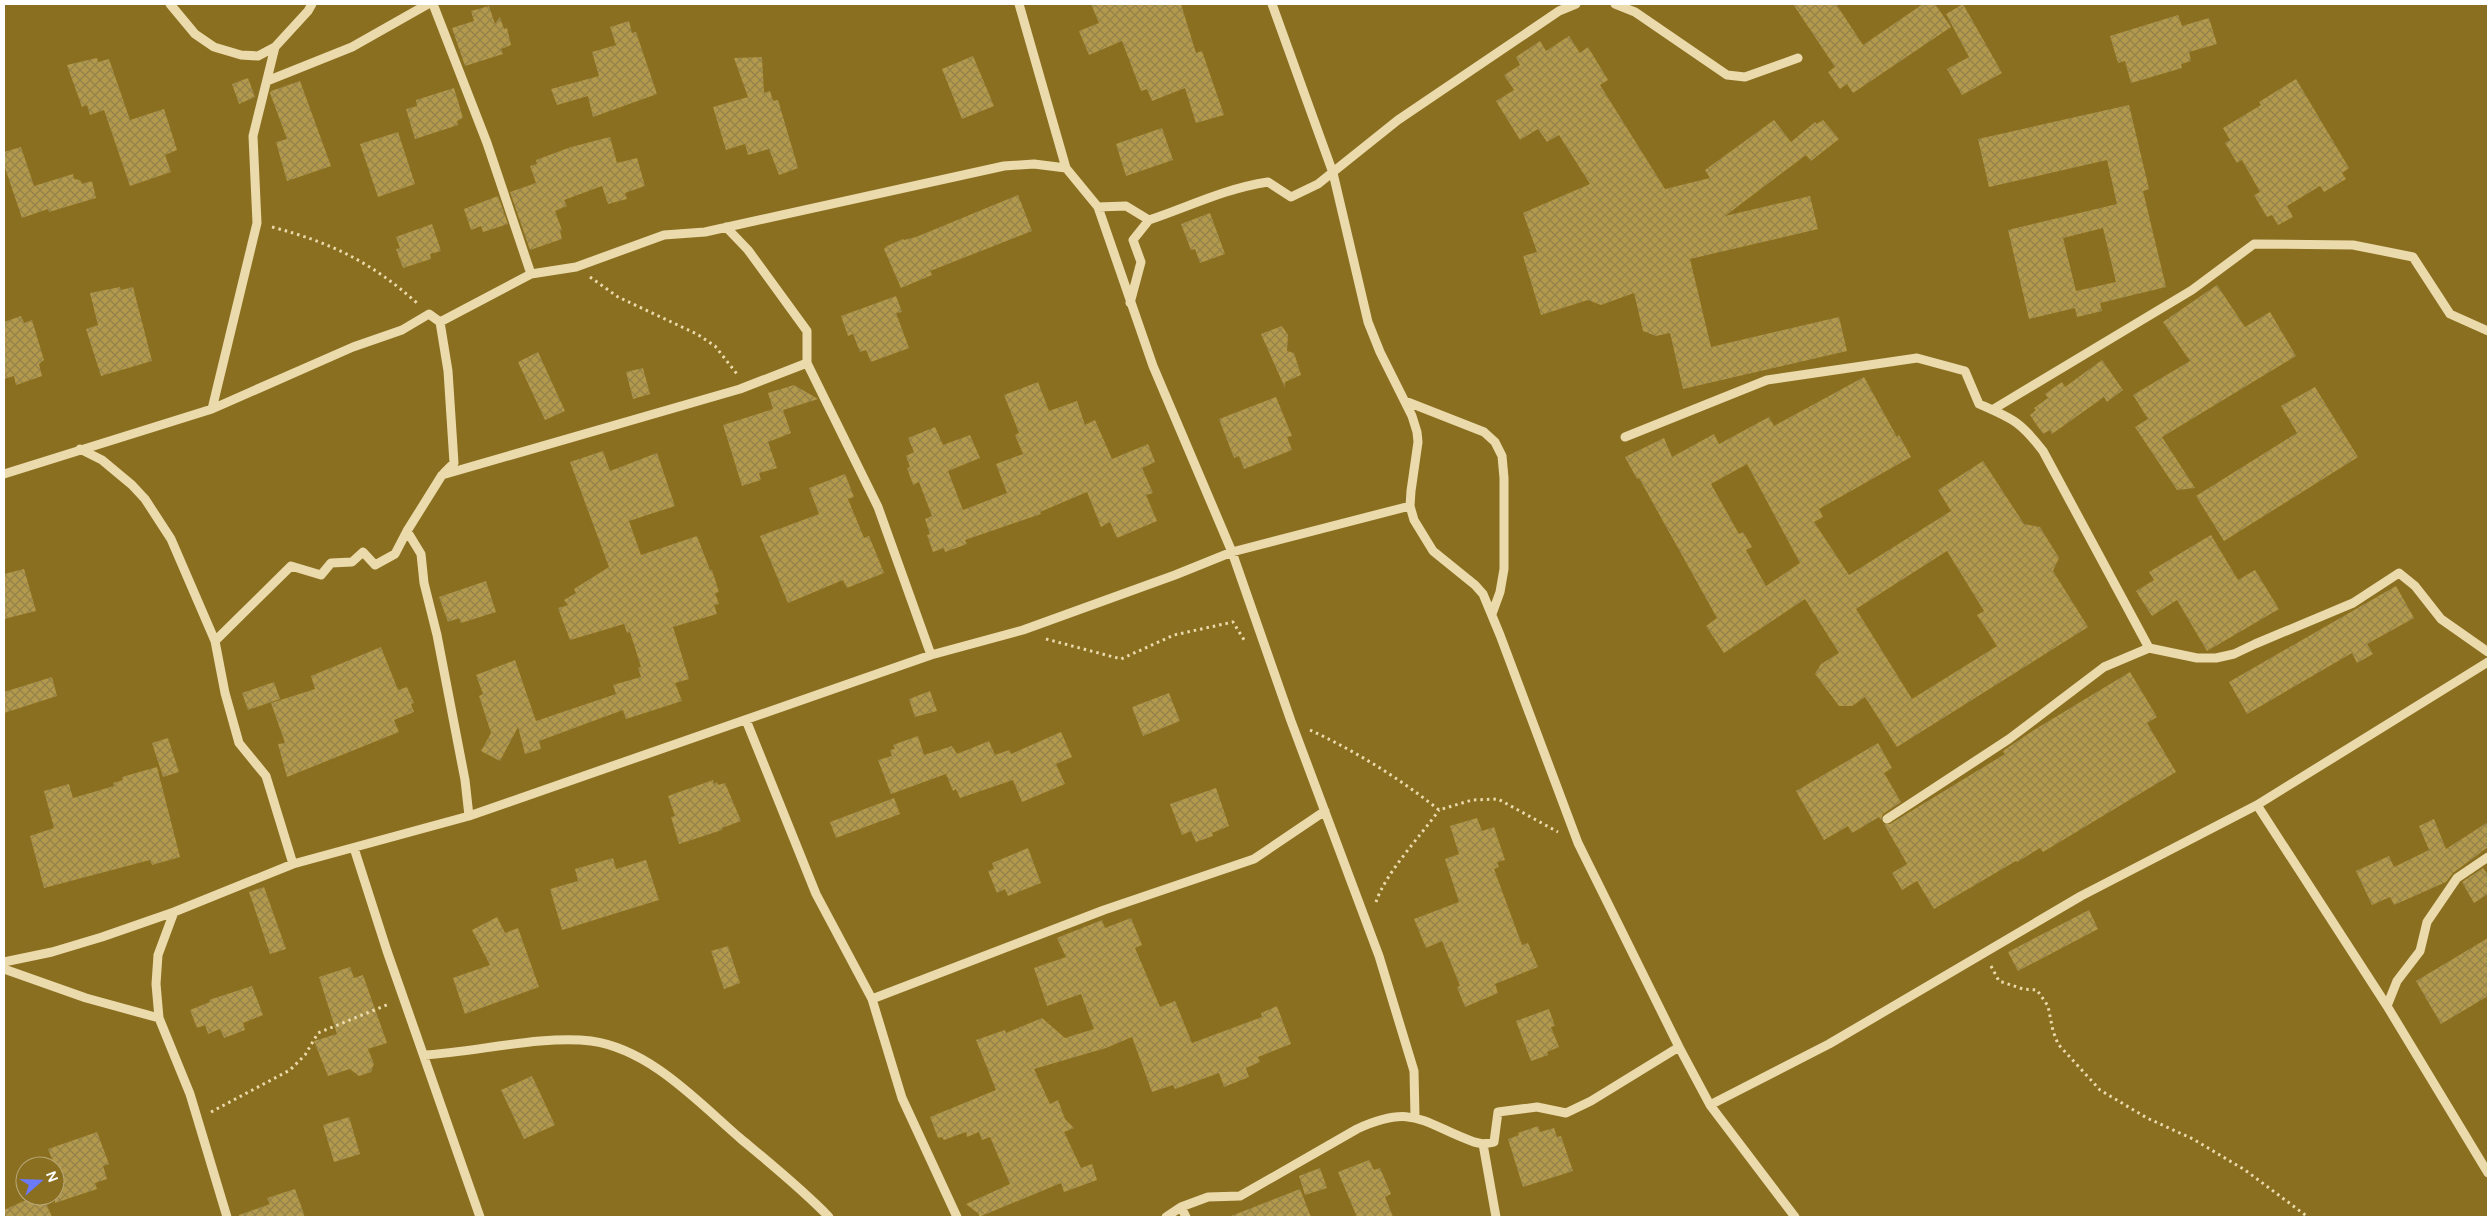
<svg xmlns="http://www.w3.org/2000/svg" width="2492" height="1221" font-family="'DM Sans',sans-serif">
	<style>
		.building { fill: url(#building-cross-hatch); fill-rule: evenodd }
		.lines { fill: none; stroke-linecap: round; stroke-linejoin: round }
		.path { stroke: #ebdaab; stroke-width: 3; stroke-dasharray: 2.5 4; stroke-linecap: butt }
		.minor { stroke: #ebdaab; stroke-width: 9 }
	</style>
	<defs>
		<pattern id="building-cross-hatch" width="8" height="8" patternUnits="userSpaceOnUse" patternTransform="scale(1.25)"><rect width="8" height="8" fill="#b3994c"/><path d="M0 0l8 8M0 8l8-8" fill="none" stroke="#94824c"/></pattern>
	</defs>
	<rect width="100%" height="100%" fill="#8a6f20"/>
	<!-- building -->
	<path class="building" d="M1091,4H1181L1196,53L1202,51L1224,115L1196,123L1185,88L1152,101L1147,89L1141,91L1122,41L1089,55L1079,31L1099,23Z
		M1793,4H1836L1863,45L1923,4H1935L1951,27L1853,93L1847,84L1840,89L1828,72L1835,67Z
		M1963,4L2002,73L1962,95L1947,69L1969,57L1946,14Z
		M489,6L495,24L500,17L504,29L507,28L511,45L501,49L503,54L465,66L452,28L474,21L471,11Z
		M2178,15L2182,26L2209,18L2217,44L2189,52L2191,61L2181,64L2182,68L2131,83L2125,61L2118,63L2110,36Z
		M629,21L632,33L636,32L657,94L593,117L588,96L557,105L551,89L599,76L592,52L616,45L610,27Z
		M1569,36L1580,53L1588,47L1608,80L1600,85L1665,189L1710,178L1705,170L1774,120L1791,142L1815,122L1817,124L1823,120L1839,139L1811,161L1806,155L1725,216L1810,196L1818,229L1690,259L1711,347L1839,317L1847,351L1683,389L1670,333L1656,336L1643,331L1634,293L1601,305L1588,300L1541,315L1523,256L1537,252L1523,213L1590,184L1559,135L1547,142L1538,129L1520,140L1496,101L1514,90L1504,75L1520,65L1516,57L1540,41L1546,51Z
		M973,56L994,106L962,119L942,69Z
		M762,57L764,93L770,91L773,101L778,100L798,168L779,175L769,149L748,155L745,144L726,150L713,107L748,97L734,58Z
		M97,58L98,62L109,59L130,120L164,109L177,150L165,155L171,172L130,186L104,110L90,115L87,105L82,107L67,65Z
		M248,78L255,97L239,104L232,84Z
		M2296,79L2349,168L2342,173L2346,179L2324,192L2320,186L2287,206L2293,217L2278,225L2272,215L2267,217L2254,195L2260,192L2242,160L2237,163L2225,143L2230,140L2223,128L2261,105L2259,102Z
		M300,81L331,166L287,181L276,142L287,139L270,93L271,91Z
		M454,88L463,118L457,121L458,125L415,139L406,109L417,106L416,100Z
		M2129,105L2149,189L2143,191L2166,287L2100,303L2102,311L2077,317L2075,308L2029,319L2008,230L2117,204L2107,160L1989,187L1978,139ZM2103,228L2116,282L2076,291L2063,238Z
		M1162,128L1173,160L1126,176L1116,144Z
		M398,132L415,184L378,197L360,144Z
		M610,137L617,163L637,158L645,186L625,193L627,199L608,204L602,186L564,200L567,206L555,211L562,230L560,231L562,239L530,250L510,192L536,183L530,166L537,164L536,160L571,147Z
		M21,147L34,186L73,174L74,179L80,180L82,184L92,181L96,198L49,212L48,209L22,218L4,165V152Z
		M1018,195L1032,231L930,271L932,275L901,288L884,249L887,246L903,239L904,240L916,237Z
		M498,196L508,224L483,232L481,226L471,230L464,209Z
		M1210,213L1225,254L1200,263L1195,249L1191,250L1181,224Z
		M432,224L441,251L430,254L431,259L403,268L396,249L400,248L396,237Z
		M2217,285L2245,327L2270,312L2296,356L2162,437L2195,488L2177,490L2135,427L2148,419L2133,395L2190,361L2163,322Z
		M120,287L121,290L133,287L152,361L101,376L86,329L98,325L90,293Z
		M896,296L902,312L896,313L909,348L871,362L866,350L860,352L853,334L848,336L841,316Z
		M21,316L24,323L32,320L44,360L39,364L42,376L16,385L14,376L4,379V322Z
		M1282,326L1288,335L1287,351L1294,353L1301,375L1285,382V388L1261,334Z
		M538,352L565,411L545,420L518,362Z
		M2102,360L2123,390L2107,402L2104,397L2052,434L2050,430L2043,434L2030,415L2036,410L2034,408L2048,398L2045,394L2062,382L2065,387Z
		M643,368L650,394L633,399L626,372Z
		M1864,377L1897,437L1899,435L1911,457L1819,509L1823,517L1814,522L1849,575L1951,511L1938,490L1983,461L2024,524L2040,527L2059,558L2053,571L2088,627L1897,747L1865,697L1852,706H1839L1815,674L1821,664L1839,653L1805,599L1724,653L1706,626L1717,618L1639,478L1637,479L1625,457L1664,438L1672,457L1714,434L1719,444L1769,417L1774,426ZM1747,464L1800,563L1766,586L1746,550L1752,547L1743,532L1739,534L1711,484ZM1947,551L1984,611L1977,615L1997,646L1912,699L1856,609Z
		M1038,382L1049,411L1077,401L1085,425L1095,420L1112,459L1148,444L1155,462L1142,468L1153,493L1146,495L1157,521L1117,538L1110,522L1101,527L1087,492L1040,512L1041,514L965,540L967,544L945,552L944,548L933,552L927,535L930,534L925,519L932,516L919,482L913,485L907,468L910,467L906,456L914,452L908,438L935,427L943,445L970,435L980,458L948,471L963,510L1007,493L996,464L1023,454L1015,435L1019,433L1004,395Z
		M794,385L818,399L783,410L791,433L768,442L777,468L759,473L761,480L742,486L723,425L773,409L768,393Z
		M2315,387L2358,457L2224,541L2196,496L2297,433L2281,406Z
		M1276,397L1292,436L1287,437L1292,450L1244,469L1239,456L1234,458L1219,419Z
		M603,451L610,471L657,453L675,506L629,521L641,555L697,536L710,570H712L719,592L715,593L719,604L714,605L717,614L673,627L689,679L675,683L682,701L626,719L623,710L539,741L541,749L525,754L518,727L500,761L481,751L491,733L479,696L483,694L476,675L515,660L536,721L616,694L613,685L641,677L638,668L641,667L630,632L627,633L624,624L570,640L558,608L568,605L564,600L576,593L574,589L609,567L570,462Z
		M845,474L854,497L848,499L864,538L869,536L884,573L847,588L843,580L788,603L760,536L819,514L809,488Z
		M2211,535L2238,580L2255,570L2279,609L2207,651L2177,600L2152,616L2136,591L2154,580L2149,572Z
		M24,569L36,611L4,619V574Z
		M486,581L496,612L461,623L459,618L448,622L439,597Z
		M2396,586L2414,618L2367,644L2373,654L2357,663L2352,653L2247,714L2229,682Z
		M381,647L398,690L407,687L414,703L411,704L414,712L394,720L399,732L287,777L278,744L285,743L271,703L315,689L311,676Z
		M2130,672L2157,717L2147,723L2176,772L2043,852L2040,848L2017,862L2016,861L1934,909L1917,881L1902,890L1892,873L1907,864L1884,824H1890L2005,754L2003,751L2034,730Z
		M52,677L57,696L4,713V692Z
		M274,682L280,699L248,710L242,693Z
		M930,691L937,711L915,717L909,699Z
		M1169,693L1180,721L1143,736L1132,707Z
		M1061,732L1072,757L1056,764L1065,784L1022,802L1013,780L960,798L956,789L953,791L946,774L891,794L878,760L892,756L890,750L895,749L893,745L918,736L924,755L952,746L957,754L989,741L995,755L1009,750L1011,754Z
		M168,738L179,772L163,777L152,743Z
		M1878,743L1892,768L1884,773L1901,802L1883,814L1881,820L1879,817L1852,833L1848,826L1824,840L1796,791Z
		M157,767L180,857L152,865L150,860L44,888L30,836L54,828L44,791L69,784L73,798L114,786L113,783L123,780L122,777Z
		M713,780L714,784L717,782L718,785L725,783L741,821L722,828V830L679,844L671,817L675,816L668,796Z
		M1216,788L1229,826L1212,833L1213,836L1196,842L1191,831L1182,835L1170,804Z
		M894,798L900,814L836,838L830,822Z
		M1477,818L1482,831L1494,827L1505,860L1497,862L1499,867L1494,869L1522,945L1528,943L1538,967L1495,984L1498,993L1465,1007L1457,987L1460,986L1442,941L1426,948L1414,919L1459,902L1445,859L1459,854L1450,826Z
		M2434,819L2446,849L2488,822V847L2453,873L2446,882L2394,905L2390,897L2372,905L2356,871L2389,856L2394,867L2429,850L2419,826Z
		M1028,848L1041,883L1008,896L1005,889L997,893L988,871L994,869L992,863Z
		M613,858L616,869L646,860L659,900L562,930L550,889L578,881L575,869Z
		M2483,868L2488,875V894L2474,903L2462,882Z
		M264,887L286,949L270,954L249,892Z
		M2089,910L2098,929L2018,971L2008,952Z
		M497,917L505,933L518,928L539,987L465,1014L453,978L490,965L472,930Z
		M1131,918L1142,945L1135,948L1160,1007L1175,1001L1192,1043L1262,1017L1261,1013L1277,1006L1291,1044L1258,1057L1260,1062L1246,1068L1249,1077L1224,1087L1219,1073L1175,1089L1173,1085L1152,1092L1132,1037L1106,1048L1034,1069L1050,1104L1058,1100L1065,1119L1074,1128L1064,1132L1081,1168L1092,1164L1097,1180L1064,1192L1061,1183L979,1217V1214L966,1204L1010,1184L990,1137L982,1140L979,1132L967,1137L966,1132L944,1140L942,1137L938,1138L930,1117L996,1090L976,1040L1005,1030L1006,1033L1042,1018L1065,1038L1094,1029L1081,994L1047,1006L1034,968L1066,957L1057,938L1102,920L1105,928Z
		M2488,938V996L2441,1024L2416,981Z
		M728,946L740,983L724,989L711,951Z
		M350,967L354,978L363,975L387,1043L368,1049L374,1064L371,1072L359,1076L350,1069L328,1076L314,1041L337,1034L319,977Z
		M252,986L263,1015L243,1023L245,1030L224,1038L220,1029L208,1034L205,1025L197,1028L190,1010L210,1002L209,1000Z
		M1549,1009L1555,1026L1551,1027L1559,1047L1547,1052L1548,1055L1531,1061L1516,1021Z
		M532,1076L555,1125L524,1139L501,1090Z
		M349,1117L360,1154L334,1162L323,1125Z
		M1538,1126L1540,1132L1554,1128L1557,1137L1561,1136L1573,1171L1523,1187L1508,1139L1519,1135L1518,1133Z
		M97,1132L109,1164L103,1166L107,1179L95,1183L97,1189L55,1203V1166L48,1149Z
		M1369,1160L1374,1170L1380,1168L1391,1194L1385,1197L1393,1217H1357L1338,1172Z
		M1320,1168L1327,1188L1305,1195L1299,1176Z
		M295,1189L305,1217H239V1215L270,1204L267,1198Z
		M1300,1189L1311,1217H1231V1216Z
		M35,1196H43L52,1217H4V1210Z"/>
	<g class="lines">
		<!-- path -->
		<path class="path" d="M272,227C332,243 371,262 417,303
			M590,277L618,297L697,334L715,346L737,374
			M1046,639L1121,659L1174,635L1233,622L1246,643
			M1310,730C1357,752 1399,778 1439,810L1472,800L1498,799L1558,832
			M1376,902C1386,872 1420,837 1439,810
			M1991,966L1999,981L2023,989L2037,990L2048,1006L2053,1031L2058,1044L2100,1090L2147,1118L2193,1139L2245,1170L2308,1217
			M211,1112L290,1070L305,1055L318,1033L389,1004"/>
		<!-- minor -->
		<path class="minor" d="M170,4L195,34L214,47L241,55L258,56L275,47
			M433,4L487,143L531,274
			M1019,4L1066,168
			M1272,4L1333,173L1368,322L1380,352L1412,416L1417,432L1418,442L1411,491L1410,506L1414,520L1433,551L1475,585L1483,594L1500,635L1578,843L1679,1047L1710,1105L1795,1217
			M1615,4L1635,12L1727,75L1745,77L1798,58
			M267,81L352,47L428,4
			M1098,207L1153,366L1232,552L1291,721L1379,956L1414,1071L1415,1117
			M726,227L748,250L807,331V363L878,507L931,655
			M1130,303L1141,262L1133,240L1149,220
			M440,322L448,371L454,463L444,473
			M1405,401L1484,432L1495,442L1502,456L1504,478V569L1500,592L1492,614
			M212,409L257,223L253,136L275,47L308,11L312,4
			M1992,410L2192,290L2254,244L2353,245L2413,257L2450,314L2488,331
			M1625,437L1767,380L1917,358L1965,371L1979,404C2013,419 2020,421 2043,451L2149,648
			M80,449L102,460L132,485L145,499L171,539L215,641L225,693L239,743L266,776L293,864
			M4,474L212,409L353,347L402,330L429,314L440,322L531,274L576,267L664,235L705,232L1004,166L1034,164L1066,168L1098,207L1126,206L1149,220C1191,206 1223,189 1268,182L1291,197L1318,184L1398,120L1559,11L1576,4
			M215,641L291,566L321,575L331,563L352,562L363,552L375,565L395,554L407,531
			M746,720L816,894L872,999L902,1098L957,1217
			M2257,805L2387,1006L2488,1173
			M469,816L465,780L437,635L424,583L421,554L407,531L442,475L740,389L807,363
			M1887,819L2009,739L2104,667L2149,648L2197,658H2216L2234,654L2255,644L2353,603L2399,573L2415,586L2441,619L2488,652
			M354,848L387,951L480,1217
			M174,912L158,955L156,984L159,1018L190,1094L227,1217
			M4,962L52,952L102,937L174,912L293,864L469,816L931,655L1023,630L1175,575L1232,552L1410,506
			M4,969L86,998L159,1018
			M872,999L1104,910L1254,859L1325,811
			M2387,1006L2397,981L2420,951L2427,922L2457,878L2488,857
			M425,1055C476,1052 542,1035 591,1041C650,1049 698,1102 741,1139C771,1164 802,1189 829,1217
			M1710,1105L1829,1044L2081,896L2257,805L2488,662
			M1483,1144L1496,1217
			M1181,1207L1186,1217
			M1166,1217L1181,1207L1208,1197L1240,1196L1357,1129C1414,1103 1422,1123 1474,1142L1483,1144L1494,1142L1498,1112L1537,1107L1566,1113L1591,1101L1679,1047"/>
	</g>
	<!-- border -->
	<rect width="2492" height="1221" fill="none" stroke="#ffffff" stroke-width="10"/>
	<!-- north arrow -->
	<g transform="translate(40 1181) rotate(70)"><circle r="24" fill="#8a6f20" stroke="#b9a979"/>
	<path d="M0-4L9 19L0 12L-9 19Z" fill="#6b7af9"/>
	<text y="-8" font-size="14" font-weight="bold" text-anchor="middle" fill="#ffffff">N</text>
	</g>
</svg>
